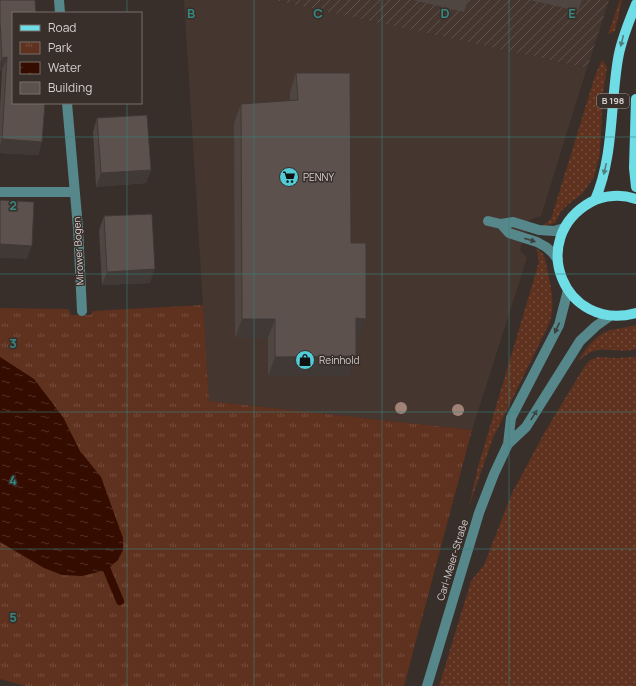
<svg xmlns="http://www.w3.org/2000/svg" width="636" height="686" font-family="Manrope,sans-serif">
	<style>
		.built { fill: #463630 }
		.industrial { fill: url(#industrial-furrows) }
		.grass { fill: url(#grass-dots) }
		.park { fill: url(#park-tufts) }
		.water { fill: url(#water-ripples) }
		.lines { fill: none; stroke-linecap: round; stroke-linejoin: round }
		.stream { stroke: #350c00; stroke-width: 8 }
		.minor { stroke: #55878b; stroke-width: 10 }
		.major { stroke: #6fdde6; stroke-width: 10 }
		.tree { fill: #a08276 }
		.wall { fill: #4f4642 }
		.shaded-wall { fill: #403936 }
		.building { fill: #5c514d; stroke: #403936 }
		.oneway { fill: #517d7f }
		.oneway2 { fill: #3e403d }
		.grid { fill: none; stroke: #378881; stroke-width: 1; stroke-opacity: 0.55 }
		.labels { text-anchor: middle; stroke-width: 3; stroke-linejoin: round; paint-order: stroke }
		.shield { fill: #382e2a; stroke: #a79f9c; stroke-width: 1 }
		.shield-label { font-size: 9px; font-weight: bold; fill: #d6d0cd }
		.poi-label { font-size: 10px; fill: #d6d0cd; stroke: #382e2a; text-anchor: start }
		.street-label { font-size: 10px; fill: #d6d0cd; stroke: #382e2a }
		.grid-label { font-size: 13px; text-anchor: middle; font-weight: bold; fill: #378881; stroke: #382e2a; stroke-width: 3; stroke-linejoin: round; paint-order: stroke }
	</style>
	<defs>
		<pattern id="industrial-furrows" width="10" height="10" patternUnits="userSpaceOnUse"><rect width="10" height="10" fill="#463630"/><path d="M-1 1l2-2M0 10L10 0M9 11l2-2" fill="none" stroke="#60524d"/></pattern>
		<pattern id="grass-dots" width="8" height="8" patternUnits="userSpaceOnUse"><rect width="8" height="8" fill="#5f311f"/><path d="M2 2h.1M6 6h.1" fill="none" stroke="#754e3e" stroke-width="1.8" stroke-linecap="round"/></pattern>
		<pattern id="park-tufts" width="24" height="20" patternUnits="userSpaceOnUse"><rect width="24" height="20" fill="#5f311f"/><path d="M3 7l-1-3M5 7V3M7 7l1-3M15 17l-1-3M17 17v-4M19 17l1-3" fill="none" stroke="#754e3e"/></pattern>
		<pattern id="water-ripples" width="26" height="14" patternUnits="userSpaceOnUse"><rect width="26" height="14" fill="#350c00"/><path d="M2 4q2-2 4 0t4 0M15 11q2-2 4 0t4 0" fill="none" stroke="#522e24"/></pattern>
	</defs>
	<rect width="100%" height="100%" fill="#382e2a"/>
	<!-- built -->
	<path class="built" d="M184,0H273L587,68L541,216L529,220L520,250L527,258L472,430L209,401Z"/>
	<!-- industrial -->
	<path class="industrial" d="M273,0H609L587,68Z"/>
	<!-- grass -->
	<path class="grass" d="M620,0H622L615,31L608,34Z
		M602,60L607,67L603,93L600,153L594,177L582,194L571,202L561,211L555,223L541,227L551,219L595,76Z
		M537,249L542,253L545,258C549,280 557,302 549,324L493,438L469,506L478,467L539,262Z
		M636,325V349C623,353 609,348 597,350C589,352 583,357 577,362C585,350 594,336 608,331C617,328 627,328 636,325Z
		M598,357L617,358L636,357V686H439L471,581L484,565L512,493L546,430L584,367L590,360Z"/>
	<!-- park -->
	<path class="park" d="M203,305L209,401L472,430L404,686H25L0,679V308L68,309L71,315H91L93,311Z"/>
	<!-- water -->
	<path class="water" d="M0,357L34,379L63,417L80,451L101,477L123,538V550L118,560L107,570L82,576L62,575L44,568L0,542Z"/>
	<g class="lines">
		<!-- stream -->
		<path class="stream" d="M107,570L120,601"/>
		<!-- minor -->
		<path class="minor" d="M59,0L60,13
			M67,103L78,228L82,311
			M0,192H74
			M488,221L501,224L513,222L539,230L554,231L564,228
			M501,224L509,233L537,242L546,247L553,253L558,260
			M508,444L526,427L580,341L596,326L610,316
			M427,686L479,513L494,474L508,444L511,418L559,325L568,290"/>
		<!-- major -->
		<path class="major" d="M636,99L634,168L636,187
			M636,199C622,194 604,195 591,202C526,238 564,333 636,313
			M595,200C614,156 610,106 618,59C621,40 629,22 636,4"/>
	</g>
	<!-- trees -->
	<g class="tree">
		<circle cx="401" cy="408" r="6"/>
		<circle cx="458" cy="410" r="6"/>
	</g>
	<!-- wall -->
	<path class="wall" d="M0,0L13,13L42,142L38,155L0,153V109L2,71H0Z
		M413,0H468L464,12Z
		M530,0H582L578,11Z
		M296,73L351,243L359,338H356L349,376H268V338H235L234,123L241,104L290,101V92Z
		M97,118L151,170L146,183L96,187L93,132Z
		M104,216L150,283L102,285L99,230Z"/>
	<!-- shaded-wall -->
	<path class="shaded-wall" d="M7,57L2,71H0V63L2,58Z
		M2,139L42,142L38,155L0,153V146Z
		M151,170L146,183L96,187L101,173Z
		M0,244L32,246L27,259L0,258Z
		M155,269L150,283L102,285L107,272Z
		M356,318L366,319L359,338H349Z
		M242,319H275L268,338H235Z
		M356,356L349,376H268L275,357Z"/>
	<!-- building -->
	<path class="building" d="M0,0H35L36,13H13V103H45L42,142L2,139L7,57L2,58L0,21Z
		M296,73H350L351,243H366V319L356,318V356L275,357V319H242L241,104L298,100Z
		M147,115L151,170L101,173L97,118Z
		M0,200L34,202L32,246L0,244Z
		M152,214L155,269L107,272L104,216Z"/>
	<!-- one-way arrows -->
	<defs><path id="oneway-solid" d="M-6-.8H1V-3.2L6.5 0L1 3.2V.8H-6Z"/></defs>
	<g class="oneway">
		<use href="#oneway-solid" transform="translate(622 41) rotate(104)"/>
		<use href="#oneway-solid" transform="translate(605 169) rotate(103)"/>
	</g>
	<g class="oneway2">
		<use href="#oneway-solid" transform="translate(530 240) rotate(17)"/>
		<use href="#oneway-solid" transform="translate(557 328) rotate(115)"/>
		<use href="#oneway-solid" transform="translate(534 415) rotate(-58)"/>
	</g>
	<!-- grid -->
	<path class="grid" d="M127,0V13M254,0V686M382,0V686M509,0V686M127,103V686M0,137H636M0,274H636M0,412H636M0,549H636"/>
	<!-- icons -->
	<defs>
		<symbol id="supermarket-disc" viewBox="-11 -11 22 22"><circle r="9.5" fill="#52ccd6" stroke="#382e2a"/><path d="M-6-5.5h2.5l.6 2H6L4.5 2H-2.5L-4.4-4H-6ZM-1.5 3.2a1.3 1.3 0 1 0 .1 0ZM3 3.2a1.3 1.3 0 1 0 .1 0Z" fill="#111"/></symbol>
		<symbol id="shop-disc" viewBox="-11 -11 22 22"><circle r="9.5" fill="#52ccd6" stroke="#382e2a"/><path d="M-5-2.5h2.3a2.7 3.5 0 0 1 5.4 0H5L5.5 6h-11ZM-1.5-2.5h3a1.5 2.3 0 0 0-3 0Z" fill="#111"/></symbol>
	</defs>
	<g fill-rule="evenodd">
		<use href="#supermarket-disc" x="278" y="166" width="22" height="22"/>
		<use href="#shop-disc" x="294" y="349" width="22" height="22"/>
	</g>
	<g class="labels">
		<!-- shield labels -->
		<rect class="shield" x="597" y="94" width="32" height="14" rx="3"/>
		<g class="shield-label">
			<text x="613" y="104">B 198</text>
		</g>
		<!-- poi labels -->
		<g class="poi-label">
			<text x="303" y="181">PENNY</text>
			<text x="319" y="364">Reinhold</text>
		</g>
		<!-- street labels -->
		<g class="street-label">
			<text transform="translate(78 251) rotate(-93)" y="4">Mirower Bogen</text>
			<text transform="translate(452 560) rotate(-73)" y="4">Carl-Meier-Straße</text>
		</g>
	</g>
	<g class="grid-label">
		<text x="191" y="18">B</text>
		<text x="318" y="18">C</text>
		<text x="445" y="18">D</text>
		<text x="572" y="18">E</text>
		<text x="13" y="210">2</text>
		<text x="13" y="348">3</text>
		<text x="13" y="485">4</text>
		<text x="13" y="622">5</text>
	</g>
	<!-- legend -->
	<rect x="12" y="12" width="130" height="92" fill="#382e2a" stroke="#776f6b"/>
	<rect x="20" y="25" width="20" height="6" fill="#6fdde6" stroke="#776f6b"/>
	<text x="48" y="32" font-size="12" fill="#d6d0cd">Road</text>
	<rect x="20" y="42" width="20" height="12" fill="url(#park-tufts)" stroke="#776f6b"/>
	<text x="48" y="52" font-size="12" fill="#d6d0cd">Park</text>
	<rect x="20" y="62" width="20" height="12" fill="url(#water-ripples)" stroke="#776f6b"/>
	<text x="48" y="72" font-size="12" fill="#d6d0cd">Water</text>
	<rect x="20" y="82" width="20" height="12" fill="#5c514d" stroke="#776f6b"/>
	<text x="48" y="92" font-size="12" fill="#d6d0cd">Building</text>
</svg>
